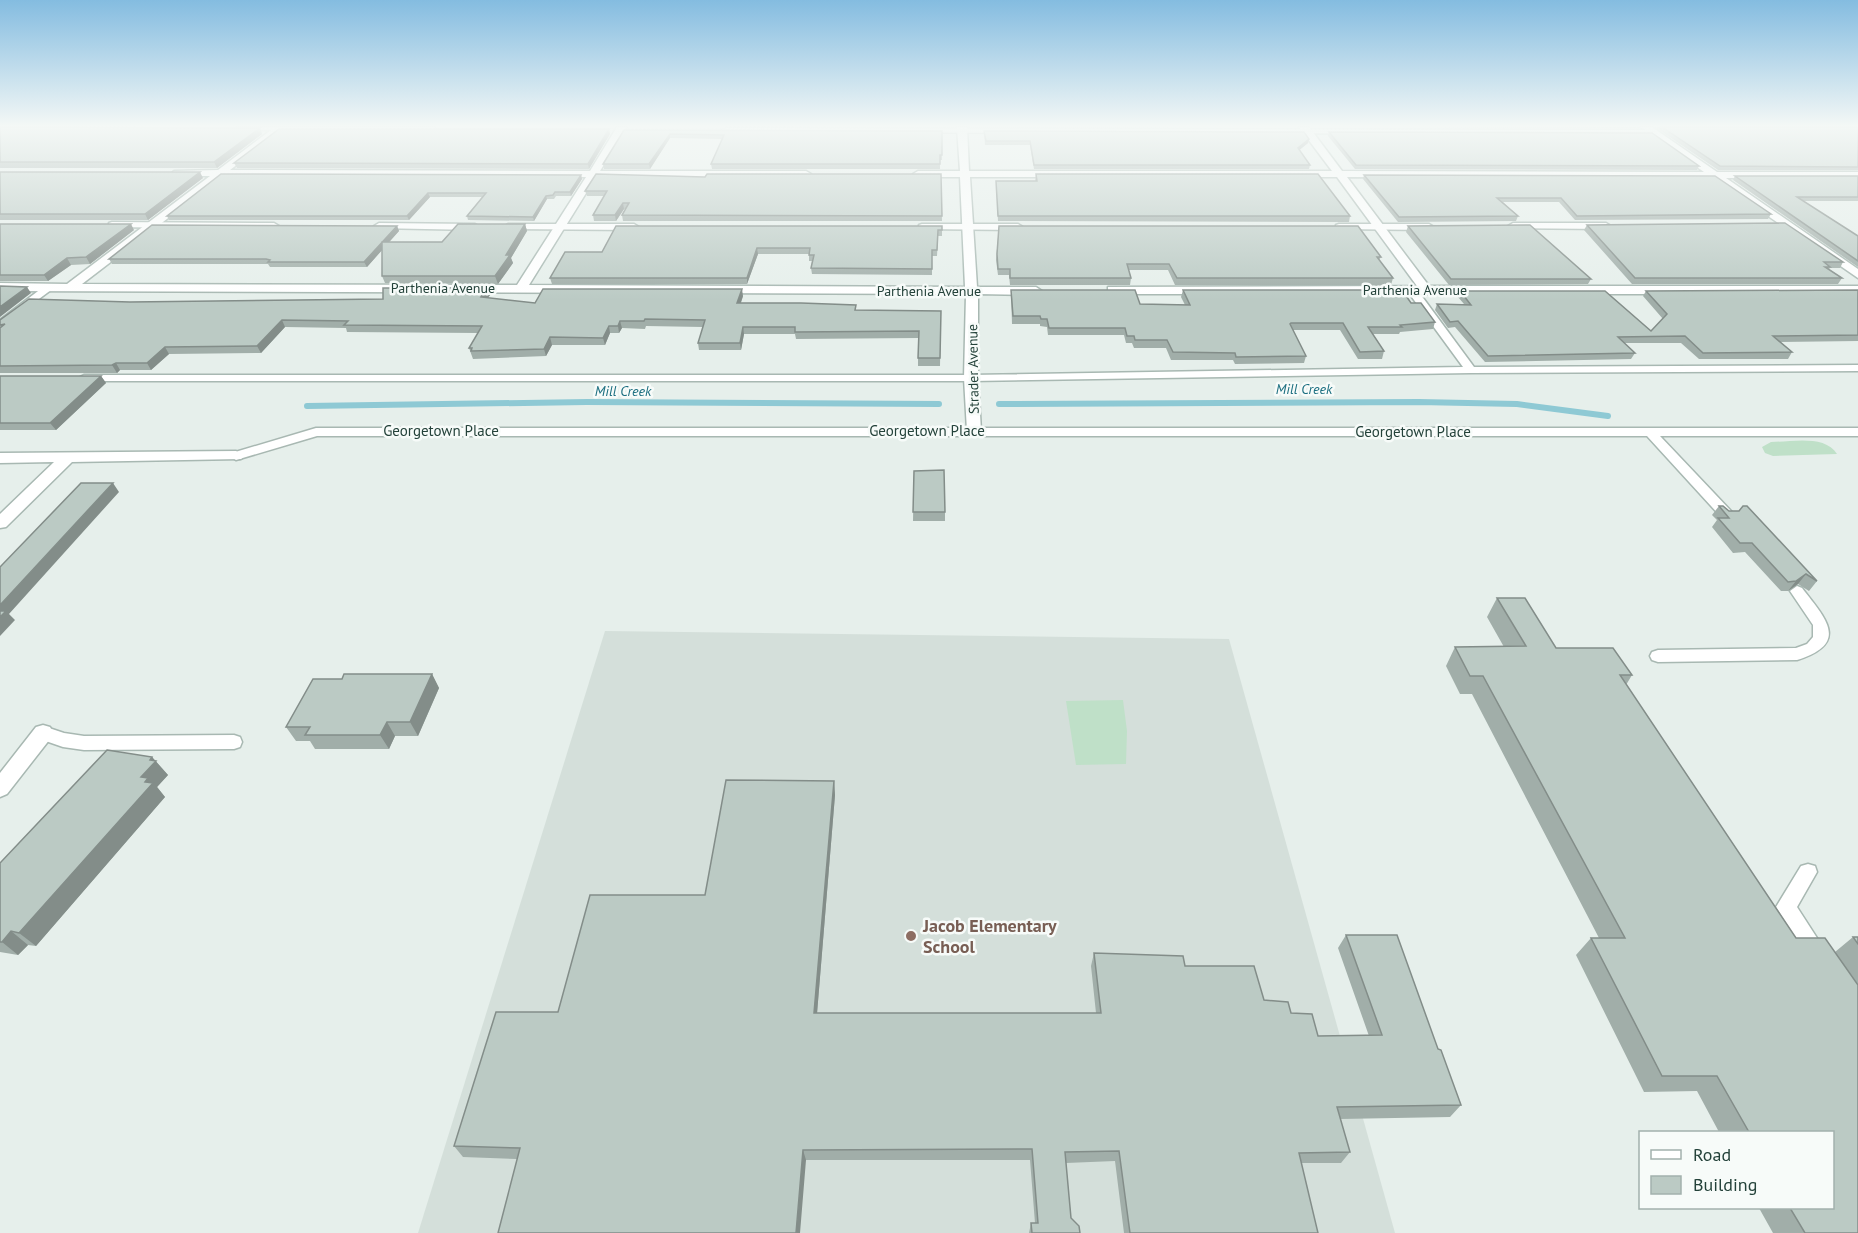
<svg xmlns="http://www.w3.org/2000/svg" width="1858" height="1233" font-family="'PT Sans',sans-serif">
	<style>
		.built { fill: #d4dfda }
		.green { fill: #bfe0c8 }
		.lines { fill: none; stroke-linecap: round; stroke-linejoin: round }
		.stream { stroke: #8ec9d4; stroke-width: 6 }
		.service-casing { stroke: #a8b8b2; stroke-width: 3 }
		.minor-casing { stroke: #a8b8b2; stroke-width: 3 }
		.service { fill: #fff; fill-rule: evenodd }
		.minor { fill: #fff; fill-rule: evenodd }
		.wall { fill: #a1aea9 }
		.shaded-wall { fill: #838d89 }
		.building { fill: #bbcac4; stroke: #838d89; stroke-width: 1.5 }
		.education-dot { fill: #8d6e63; stroke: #f7fbf9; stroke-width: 2 }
		.labels { text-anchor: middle; stroke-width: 5; stroke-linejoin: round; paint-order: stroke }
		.far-street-label { font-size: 14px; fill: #24423a; stroke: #f7fbf9 }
		.far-water-label { font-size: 14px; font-style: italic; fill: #1c6f80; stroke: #f7fbf9 }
		.street-label { font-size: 15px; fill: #24423a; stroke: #f7fbf9 }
		.near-education-label { font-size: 18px; font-weight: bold; fill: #785e54; stroke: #f7fbf9; text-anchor: start }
	</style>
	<rect width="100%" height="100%" fill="#e6efeb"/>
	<!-- built -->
	<path class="built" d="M605,631L1229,639L1395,1233H418Z"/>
	<!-- green -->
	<path class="green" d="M1771,442C1790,442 1825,434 1837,454L1773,456L1765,453L1762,447Z
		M1123,700L1127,731L1126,764L1076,765L1066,701Z"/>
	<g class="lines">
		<!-- stream -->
		<path class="stream" d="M999,404L1419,402L1517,404L1608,416
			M307,406L587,402L939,404"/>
		<defs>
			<path id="service" d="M237,127H433L436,129L432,131L240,130Z
				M726,128L1654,130L1658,132L1654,134L723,132L722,130Z
				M112,222L274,223L279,226L274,229L109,227V223Z
				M379,223L475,224L480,227L475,230L376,228L374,226Z
				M1513,223H1606L1611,226L1606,229L1510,228L1508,226Z
				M508,224H634L639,227L634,230L505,229L503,227Z
				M922,224H1018L1023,227L1018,230L919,229V225Z
				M1339,224H1429L1434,227L1429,230L1336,229V225Z
				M46,285L55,287L0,328V320Z
				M1411,286L1415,287L1474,367L1858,365V371L1471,373L971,381H84L78,378L84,375H971L1463,367L1406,289Z
				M316,428H1858V436H1660L1732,512L1734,515L1732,518H1722L1647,436H317L236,460L230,456L232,453Z
				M1797,586L1802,588C1825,618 1851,643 1797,660L1658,662L1652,660L1650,656L1652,652L1658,650L1796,648L1807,644L1813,637V625L1790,591Z
				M43,726L64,733L84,736L234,735L240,737L242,742L240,747L234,749L84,750L63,747L37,738L35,733L37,728Z
				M1808,864L1815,866L1817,872L1797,907L1828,955L1825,962L1818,964L1811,962L1776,907L1801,866Z"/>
			<path id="minor" d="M275,127H286L230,170L590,171L617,127H627L600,171H806L811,174L806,177H596L529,285L965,287L960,177H918L913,174L918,171H960L957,127H967L969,171H1332L1299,127H1309L1342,171L1704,172L1641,127H1652L1717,172H1858V178H1726L1858,269V278L1713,178L1347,177L1429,286H1858V294H1112L1108,293V287L1417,286L1337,177H970L977,287H1036L1042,291L1036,295L978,294V378L981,431L974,435L967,431L964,378L966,294L0,291V283L67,284L210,176H177L172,173L174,171L218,170ZM223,176L586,177L517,285L82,284Z
				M236,451L244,456L241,459L72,462L6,527L0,528V514L54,462L0,463V453Z
				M43,725L50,727L53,733L50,739L7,794L0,797V773L36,727Z"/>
		</defs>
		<!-- service casing -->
		<use href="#service" class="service-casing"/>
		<!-- minor casing -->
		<use href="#minor" class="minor-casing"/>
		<!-- service -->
		<use href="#service" class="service"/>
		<!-- minor -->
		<use href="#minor" class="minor"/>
	</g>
	<!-- wall -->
	<path class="wall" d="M0,127L260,128L262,134L217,168H0Z
		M1312,127H1640L1639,128Z
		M1655,127H1858V170H1718Z
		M609,129L610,134L589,169L237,168L234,163Z
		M624,130L942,131V160H940V169H712L711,164L722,139L670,138L650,169H604L603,164Z
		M984,131L1309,139L1308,143L1299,150L1310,165L1309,169H1034L1030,145H985Z
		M1329,132L1699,166L1697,170L1355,169L1328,136Z
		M0,172L203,178L148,220H0Z
		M941,174L942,221H623L622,215L626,209H624L616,221H594L593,215L604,196H587L585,191L705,177Z
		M1036,174L1350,216L1349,222L998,221L996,181H1035Z
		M581,175L582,179L571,196H556L554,199H547L534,221L468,220L467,216L482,197H430L409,220H169L167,216Z
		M1364,175L1771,214L1768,219L1575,220L1559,202H1503L1518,216L1516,221L1398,222L1363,179Z
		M1735,176H1858V201H1803L1858,236V267L1733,180Z
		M0,224L134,230L90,264L71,265L48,281H0Z
		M525,224L527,231L511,258L513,263L498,284L385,283L382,276V250L367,267H270L268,264H112L109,259L397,226L399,231L389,242H442Z
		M1587,225L1843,262L1840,268H1830L1829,269L1842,278L1838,284H1632L1584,230Z
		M942,226V236H938L937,256H932V275L812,274L811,268L812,261H809V254H758L747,284H552L550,278L602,252Z
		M999,226L1381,257L1379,260L1393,278L1391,285H1175L1168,270H1129L1131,278L1130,285H1010L1009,275H998L996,260Z
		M1408,226L1591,279L1588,284L1449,285L1406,232Z
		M1011,290L1140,304L1185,305L1181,297L1183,290L1411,303L1435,322L1433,329L1400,332L1399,334H1373L1384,351L1382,359H1358L1340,330H1293L1306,356L1304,363L1235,364L1233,360H1171L1166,348H1134L1132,343H1126L1124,335H1048L1047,327L1040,326V324H1012Z
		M1858,290V341L1780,342L1792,352L1788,359H1699L1681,343H1624L1635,353L1631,359L1485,362L1455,327L1448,328L1435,310L1437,304H1464L1458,297L1460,291L1651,331L1663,319L1643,296L1646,291Z
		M490,295L488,298L535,303L743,296L741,303L856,310L941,311L940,366H918V338L796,339L795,334H744L741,350H699L698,343L703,327L646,326L645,329L622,328L619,333H610L605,345H552L546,356L473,359L469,348L478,333L347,332L346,328L285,327L261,353L169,354L151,370H120L117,373H0V320L130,302L383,299Z
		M0,376H101L106,383L56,430H0Z
		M914,471L945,512V521H913Z
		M1719,506L1817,581L1809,591L1798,584L1788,591H1781L1745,552L1733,553L1712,527L1717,520L1712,515Z
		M1497,598L1556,648L1632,675L1626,685L1796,938L1835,952L1853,937H1858V1233H1773L1759,1208H1833V1132H1719L1697,1091L1644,1092L1576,955L1591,938H1599L1472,694H1460L1446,666L1455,647H1504L1487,617Z
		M432,674L439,688L418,736H395L389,749H315L310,741H296L286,727L342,679Z
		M152,757L168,775L157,787L165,797L36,946L28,945L18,955L0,952V863Z
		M834,781L835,795L817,1013H1096L1091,966L1094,953L1185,966L1264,1000L1291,1013L1318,1036H1369L1338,948L1346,935L1438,1049L1461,1105L1450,1117L1340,1119L1350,1152L1341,1163H1301L1318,1233H1124L1115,1161L1066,1163L1071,1218L1080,1233H1029L1031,1223H1035L1030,1160H806L517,1159L463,1157L454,1146L558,1012L705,895Z"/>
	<!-- shaded-wall -->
	<path class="shaded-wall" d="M260,128L262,134L217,168L214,162Z
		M609,129L610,134L589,169L588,164Z
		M670,134V138L650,169L649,164Z
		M1309,139L1308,143L1297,152L1298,148Z
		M200,172L203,178L148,220L145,214Z
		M581,175L582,179L571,196L570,192Z
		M428,193L430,197L409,220L407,216Z
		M546,196L547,199L534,221L533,217Z
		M623,203L624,209L616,221L615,215Z
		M131,224L134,230L90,264L86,257Z
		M525,224L527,231L511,258L513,263L498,284L495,276L506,255Z
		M397,226L399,231L367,267L364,262Z
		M757,248L758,254L747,284V278Z
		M67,258L71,265L48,281L44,275Z
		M27,287L31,293L0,317V307Z
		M488,288L490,295L483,304L481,297Z
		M742,289L743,296L738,310L737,303Z
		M282,320L285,327L261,353L257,346Z
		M620,321L622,328L619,333L618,326Z
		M609,326L610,333L605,345L603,338Z
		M743,327L744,334L741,350L740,343Z
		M550,337L552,345L546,356L544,349Z
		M165,347L169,354L151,370L147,363Z
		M116,363L120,370L117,373L112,365Z
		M101,376L106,383L56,430L50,423Z
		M113,483L119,492L9,614L15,620L0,636V605Z
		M1806,574L1798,584L1788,591L1796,581Z
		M432,674L439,688L418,736L410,722Z
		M387,722L395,736L389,749L380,735Z
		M152,757L168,775L157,787L165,797L36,946L19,933L141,777Z
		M834,781L835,795L816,1026L814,1013Z
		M11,931L28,945L18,955L2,942Z
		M803,1150L806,1160L800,1233H796Z"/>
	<!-- building -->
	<path class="building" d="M0,127L260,128L214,162H0Z
		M1662,127H1858V167L1720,166Z
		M279,129H609L588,164L234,163Z
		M624,130L942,131V155H940V164H711L724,135L670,134L649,164H603Z
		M984,131L1304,132L1309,139L1298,148L1310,165H1034L1030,141H986Z
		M1329,132L1652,133L1699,166L1356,165Z
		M0,172H200L145,214H0Z
		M221,174L581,175L570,192H555L553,195L546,196L533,217L467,216L486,193H428L407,216H167Z
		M596,174L705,177L707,174H941L942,216L622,215L629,203H623L615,215H593L607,191H585Z
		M1036,174H1318L1350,216H998L996,181H1037Z
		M1364,175L1715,176L1771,214L1577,216L1561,198H1497L1518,216L1399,217Z
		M1735,176H1858V197H1797L1858,236V261Z
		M1785,223L1843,262H1824L1830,267H1825L1842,278H1635L1587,225Z
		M0,224H131L86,257L67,258L44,275H0Z
		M458,224H525L506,255H510L495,276H382V242H442Z
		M152,225L397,226L364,262H268L270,260L266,259H109Z
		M1530,225L1591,279H1451L1408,226Z
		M616,226H942V230H938L937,250H932V269L811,268L814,255H809L810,248H757L747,278H550L565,252H602Z
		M999,226H1358L1381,257H1377L1393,278H1177L1169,264H1127L1131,278H1010V269H998L997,254Z
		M0,286L27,287L0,307Z
		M383,288H488L481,297L535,303L543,289H742L737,303H801L856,305L855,310L941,311L940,358H918L919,331L795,332V327H743L740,343H698L705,320L645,319L644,321H620L618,326H609L603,338L550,337L544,349L471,351L472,348H469L482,326L344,325L348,321L282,320L257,346L165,347L147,363H116L112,365L0,366V328L5,324L0,325V320L29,299L130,302L383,299Z
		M1011,290H1135L1140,304L1190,305L1183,290H1402L1411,303H1421L1435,322L1400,325L1402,327H1368L1384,351L1360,352L1343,323H1291L1290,324L1306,356L1236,357L1235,353L1173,352L1167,340H1135L1134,336H1127L1125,328H1049L1047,319H1041L1040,316H1013Z
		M1858,290V335L1773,336L1792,352L1703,353L1685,336L1618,337L1635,353L1488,356L1458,321L1450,322L1437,304L1471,305L1460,291H1605L1651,331L1667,314L1646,291Z
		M0,376H101L50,423H0Z
		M944,470L945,512H913L914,471Z
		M81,483H113L0,605V567Z
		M1719,506H1723L1729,511H1739L1743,506H1747L1817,581L1806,574L1796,581L1788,582L1752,543H1740L1718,518H1729Z
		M1497,598H1525L1556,648H1613L1632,675H1620L1796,938H1825L1858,985V1233H1805L1790,1208H1833V1132H1749L1717,1076H1662L1591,938H1625L1483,676H1470L1455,647L1526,646Z
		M0,611H6L0,617Z
		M344,674H432L410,722H387L380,735H305L310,727H286L313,679H342Z
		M107,750L152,757L150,760L156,761L141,777L148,778L145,782L153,783L19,933L11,931L2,942H0V863Z
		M726,780L834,781L814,1013H1101L1094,953L1183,956L1185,966H1254L1264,1000L1288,1002L1291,1013L1312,1014L1318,1036L1382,1035L1346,935H1397L1438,1049L1441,1050L1461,1105L1337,1107L1350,1152L1299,1153L1318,1233H1130L1119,1151L1065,1152L1071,1218L1079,1226L1080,1233H1032L1031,1223H1038L1032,1149L803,1150L796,1233H498L520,1148L454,1146L496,1012H558L590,895H705Z
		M1853,937H1858V944Z"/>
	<!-- sky -->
	<linearGradient id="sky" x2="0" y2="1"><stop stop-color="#84bce0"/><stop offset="0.42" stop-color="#f4f8f6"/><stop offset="1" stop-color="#f4f8f6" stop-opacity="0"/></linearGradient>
	<rect width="1858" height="300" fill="url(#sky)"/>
	<!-- markers -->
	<circle class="education-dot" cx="911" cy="936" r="6"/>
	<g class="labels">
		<!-- far-street labels -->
		<g class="far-street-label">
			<text x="443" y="293">Parthenia Avenue</text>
			<text x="1415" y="295">Parthenia Avenue</text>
			<text x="929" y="296">Parthenia Avenue</text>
			<text transform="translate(973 369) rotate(-91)" y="5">Strader Avenue</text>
		</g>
		<!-- far-water labels -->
		<g class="far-water-label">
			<text x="1304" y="394">Mill Creek</text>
			<text x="623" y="396">Mill Creek</text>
		</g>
		<!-- street labels -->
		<g class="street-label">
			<text x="441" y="436">Georgetown Place</text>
			<text x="927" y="436">Georgetown Place</text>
			<text x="1413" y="437">Georgetown Place</text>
		</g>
		<!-- near-education labels -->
		<g class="near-education-label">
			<text x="923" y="932">Jacob Elementary<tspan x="923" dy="21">School</tspan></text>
		</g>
	</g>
	<!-- legend -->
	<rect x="1639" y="1131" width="195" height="78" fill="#f7fbf9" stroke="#a3b1ad" stroke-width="1.5"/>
	<rect x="1651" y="1150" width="30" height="9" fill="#ffffff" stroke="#a3b1ad" stroke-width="1.5"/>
	<text x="1693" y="1161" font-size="18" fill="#24423a">Road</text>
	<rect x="1651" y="1176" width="30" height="18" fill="#bbcac4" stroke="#a3b1ad" stroke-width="1.5"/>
	<text x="1693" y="1191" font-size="18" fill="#24423a">Building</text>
</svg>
